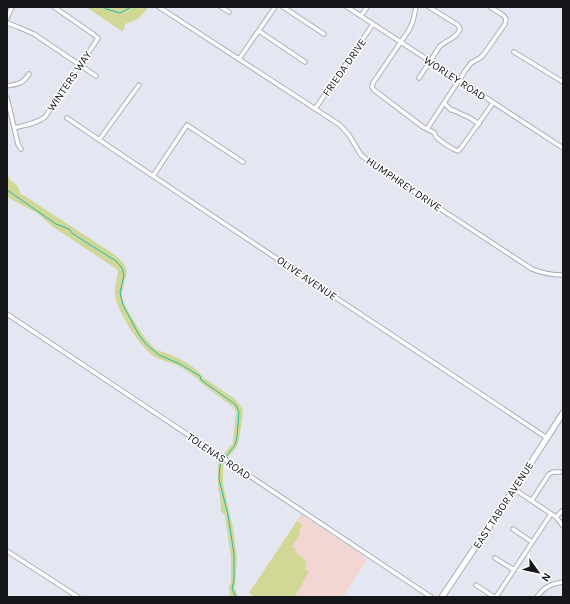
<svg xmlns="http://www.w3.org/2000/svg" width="570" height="604" font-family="Karla,sans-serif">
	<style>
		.education { fill: #f1d6d4 }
		.green { fill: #d1d895 }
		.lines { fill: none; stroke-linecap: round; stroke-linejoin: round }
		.stream { stroke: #21b9ba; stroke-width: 1 }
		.minor-casing { stroke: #aaaeb8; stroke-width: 5.5 }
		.secondary-casing { stroke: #aaaeb8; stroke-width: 7 }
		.minor { stroke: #fff; stroke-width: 3.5 }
		.secondary { stroke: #fff; stroke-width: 5 }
		.labels { text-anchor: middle; stroke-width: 3; stroke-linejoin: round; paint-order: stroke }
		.street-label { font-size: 11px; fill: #16171a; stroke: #fff }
	</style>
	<rect width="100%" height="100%" fill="#e4e7f1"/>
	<!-- education -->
	<path class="education" d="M301,514L361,554L367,560L343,597H255L249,593Z"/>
	<!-- green -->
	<path class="green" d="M86,7H148C141,18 137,20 125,24L123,32Z
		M7,173L10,180L18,186L20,193L115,255C127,266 129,267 124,284C123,288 122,292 122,296C123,304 133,319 137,326C141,333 151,346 157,350C160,351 163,352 166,353C179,358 196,366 204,378L235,399L240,405L243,411L239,440L236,448L229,456L223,466V484L233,528L237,557L235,588L238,597H231C229,593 228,586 231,582V558L225,515L222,513L220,509L221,506L219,490H218V465L219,460L233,443L236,412L234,408L200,382L198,379C192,375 186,370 180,367C171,362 160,361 152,355C139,345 117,311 115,295C114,288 117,279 118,271L115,268L53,227L37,213L7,197Z
		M297,521L300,523L302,526L299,531L300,535L292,546L296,549L295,552L305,559L306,565L305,569L309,572L302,582L303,584L294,597H255L249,593Z"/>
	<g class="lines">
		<!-- stream -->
		<path class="stream" d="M103,7L106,9L120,13L131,7
			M7,190L56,224L69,229L73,234L116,261L122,268L124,275L120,293L123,305L139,335L147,345L159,355L180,364L200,376L201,380L236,405L239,412L237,437L235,445L225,458
			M222,460L220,465L219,479L228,515L234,554V580L232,589L236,597"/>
		<defs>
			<path id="minor" d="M159,7L340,125L349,135L361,155L375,166L532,269C542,273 552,275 563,275
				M221,7L229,12
				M283,7L324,34
				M347,7L563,148
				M416,7L413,21L409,30L373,83L372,87L374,90L423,127L433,132L435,134L436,137L445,144L453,149L458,151L461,148L493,103
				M361,16L367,7
				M7,18L12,7
				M7,23L18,27L34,34L96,76
				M259,31L305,62
				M514,52L563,82
				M239,59L275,7
				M419,78L440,46C447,40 457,38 460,29L458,25L429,7
				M7,86C17,84 23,84 29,74
				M7,98L18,144L21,149
				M444,103L451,110H453L470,118L479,124
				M315,109L373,24
				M67,118C226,226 387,331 547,438
				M14,128C25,125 36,124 45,117L80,65L95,43L98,38L93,34L54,7
				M427,129L465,71L471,63L480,58L484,54L505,24L506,19L503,15L490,7
				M99,140L139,85
				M153,176L187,125L243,162
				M7,314L431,597
				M514,489L556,517L563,526
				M532,500L549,474L554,472H560
				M556,517L562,511
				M513,529L532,542
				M7,551L78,597
				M495,558L514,570
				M476,585L494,597
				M496,597L551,514
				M537,597C544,587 551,584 563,582"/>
			<path id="secondary" d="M442,597L514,489L563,413"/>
		</defs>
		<!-- minor casing -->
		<use href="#minor" class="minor-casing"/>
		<!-- secondary casing -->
		<use href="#secondary" class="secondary-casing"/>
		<!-- minor -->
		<use href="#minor" class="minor"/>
		<!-- secondary -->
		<use href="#secondary" class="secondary"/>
	</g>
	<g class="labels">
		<!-- street labels -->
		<g class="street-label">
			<text transform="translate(344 67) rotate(-55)" y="4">FRIEDA DRIVE</text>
			<text transform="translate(455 78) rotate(33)" y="4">WORLEY ROAD</text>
			<text transform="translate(69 81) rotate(-56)" y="4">WINTERS WAY</text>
			<text transform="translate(404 184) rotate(34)" y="4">HUMPHREY DRIVE</text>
			<text transform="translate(307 278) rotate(34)" y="4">OLIVE AVENUE</text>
			<text transform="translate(219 456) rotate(34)" y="4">TOLENAS ROAD</text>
			<text transform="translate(503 505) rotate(-57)" y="4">EAST TABOR AVENUE</text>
		</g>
	</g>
	<!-- border -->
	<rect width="570" height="604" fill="none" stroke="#16171a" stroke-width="16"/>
	<!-- north arrow -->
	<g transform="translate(538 572) rotate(123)" stroke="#ffffff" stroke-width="3" paint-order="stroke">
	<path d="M0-3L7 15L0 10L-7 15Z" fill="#16171a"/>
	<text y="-6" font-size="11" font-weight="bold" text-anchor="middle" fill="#16171a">N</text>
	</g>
</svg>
